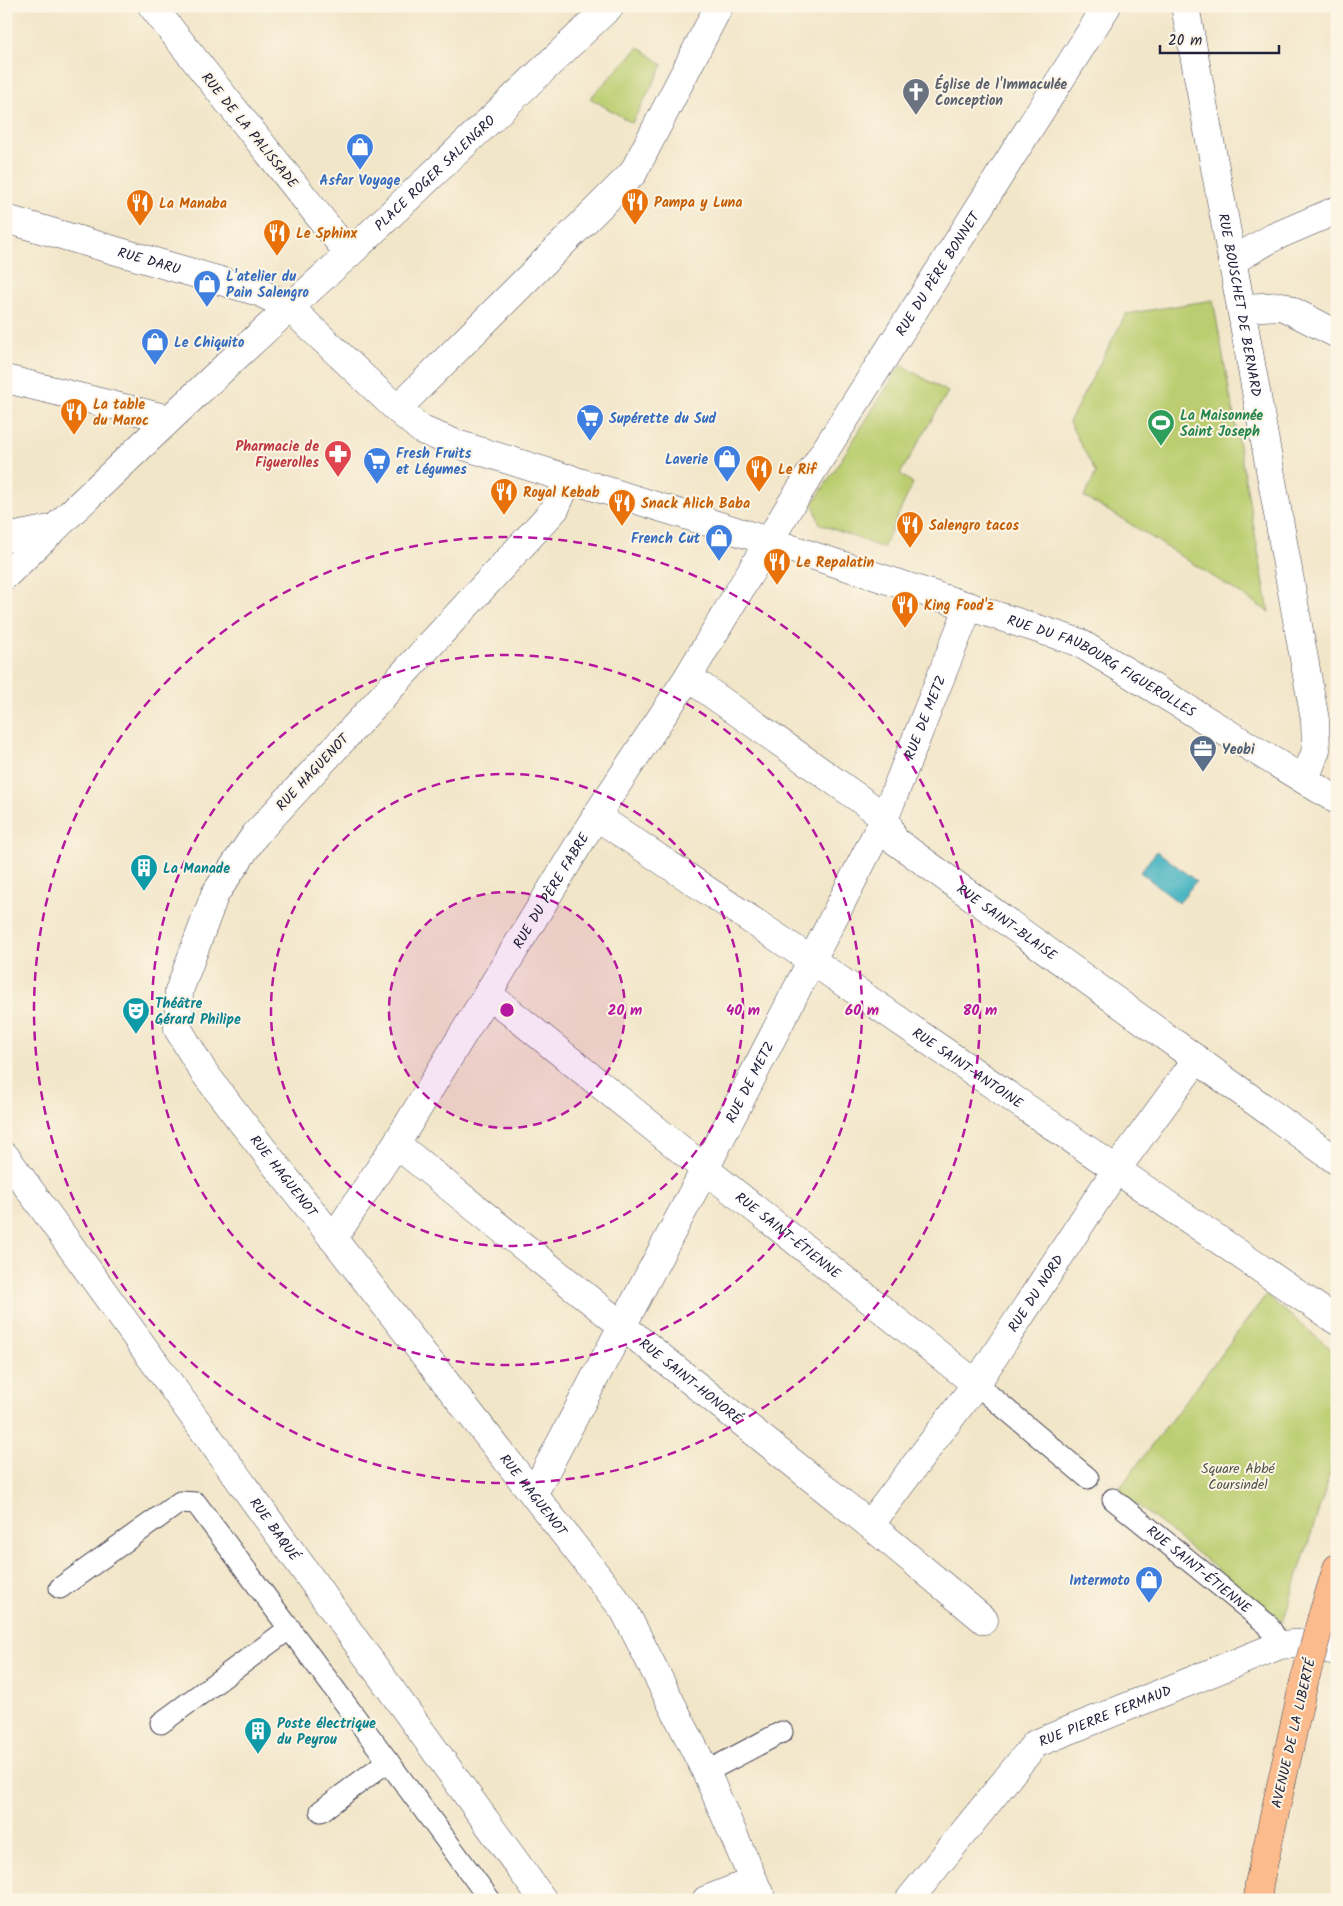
<svg xmlns="http://www.w3.org/2000/svg" width="1343" height="1906" font-family="Kalam,sans-serif">
	<style>
		.green { fill: #bbcd70; stroke: #6e7856 }
		.water { fill: #45b3c1; stroke: #346a7e }
		.lines { fill: none; stroke-linecap: round; stroke-linejoin: round }
		.service-casing { stroke: #413f50; stroke-width: 23 }
		.pedestrian-casing { stroke: #413f50; stroke-width: 29 }
		.minor-casing { stroke: #413f50; stroke-width: 29 }
		.tertiary-casing { stroke: #413f50; stroke-width: 29 }
		.primary-casing { stroke: #413f50; stroke-width: 29 }
		.service { stroke: #fff; stroke-width: 21 }
		.pedestrian { stroke: #fff; stroke-width: 28 }
		.minor { stroke: #fff; stroke-width: 28 }
		.tertiary { stroke: #fff; stroke-width: 28 }
		.primary { stroke: #fbbb8c; stroke-width: 28 }
		.primary-bridge-casing { stroke: #413f50; stroke-width: 29; stroke-linecap: butt }
		.primary-bridge { stroke: #fbbb8c; stroke-width: 28 }
		.ring { fill: none; stroke: #b5179e; stroke-width: 2.5; stroke-dasharray: 9 6 }
		.labels { text-anchor: middle; stroke-width: 4; stroke-linejoin: round; paint-order: stroke }
		.worship-label { font-size: 14px; font-weight: bold; fill: #5b616d; stroke: #fcf5e5; text-anchor: start }
		.street-label { font-size: 14px; fill: #22223b; stroke: #fcf5e5 }
		.shop-label { font-size: 14px; font-weight: bold; fill: #366cbe; stroke: #fcf5e5; text-anchor: start }
		.food-label { font-size: 14px; font-weight: bold; fill: #c56008; stroke: #fcf5e5; text-anchor: start }
		.leisure-label { font-size: 14px; font-weight: bold; fill: #27864d; stroke: #fcf5e5; text-anchor: start }
		.health-label { font-size: 14px; font-weight: bold; fill: #be3a42; stroke: #fcf5e5; text-anchor: end }
		.service-label { font-size: 14px; font-weight: bold; fill: #4e5e75; stroke: #fcf5e5; text-anchor: start }
		.culture-label { font-size: 14px; font-weight: bold; fill: #0d838f; stroke: #fcf5e5; text-anchor: start }
		.park-label { font-size: 14px; fill: #50554b; stroke: #fcf5e5 }
		.centre { fill: #b5179e; stroke: #fcf5e5; stroke-width: 2.5 }
		.ring-label { font-size: 15px; text-anchor: middle; font-weight: bold; fill: #b5179e; stroke: #fcf5e5; stroke-width: 4; stroke-linejoin: round; paint-order: stroke }
	</style>
	<rect width="100%" height="100%" fill="#fcf5e5"/>
	<filter id="ink" filterUnits="userSpaceOnUse"><feTurbulence type="fractalNoise" baseFrequency=".02" numOctaves="2"/><feDisplacementMap in="SourceGraphic" scale="10" xChannelSelector="R" yChannelSelector="G"/><feConvolveMatrix kernelMatrix="1 2 1 2 8 2 1 2 1" color-interpolation-filters="sRGB"/></filter>
	<filter id="wash" filterUnits="userSpaceOnUse"><feTurbulence type="fractalNoise" baseFrequency=".0096" numOctaves="4" result="noise"/><feDisplacementMap in="SourceGraphic" scale="20" xChannelSelector="R" yChannelSelector="G"/><feGaussianBlur stdDeviation="1.12" result="paint"/><feColorMatrix in="noise" values="0 0 0 0 0 0 0 0 0 0 0 0 0 0 0 0 0 1.4 0 .05"/><feComposite in="paint" operator="in"/></filter>
	<g filter="url(#wash)">
		<rect width="100%" height="100%" fill="#f2e6c9"/>
		<!-- green -->
		<path class="green" d="M639,47L663,65L632,123L590,98Z
			M1213,300L1269,612L1124,520L1084,497L1096,473L1069,422L1126,314Z
			M901,365L948,392L900,474L913,483L883,548L820,524L813,504Z
			M1266,1295L1337,1354V1453L1283,1622L1118,1490Z"/>
		<!-- water -->
		<path class="water" d="M1157,851L1196,881L1179,903L1140,872Z"/>
	</g>
	<g filter="url(#ink)">
		<g class="lines">
			<defs>
				<g id="service">
					<path d="M976,1384L1088,1478"/>
					<path id="s1" d="M1113,1499L1268,1625L1280,1645"/>
					<path d="M60,1588L180,1502L196,1503L388,1761L321,1811"/>
					<path d="M161,1723L290,1628"/>
					<path d="M388,1761L490,1900"/>
					<path d="M706,1772L782,1732"/>
				</g>
				<path id="pedestrian" d="M1232,261L1274,237L1337,210"/>
				<g id="minor">
					<path id="s2" d="M1185,6L1241,308L1315,720L1316,750L1305,780"/>
					<path id="s3" d="M6,219L259,292L289,307"/>
					<path d="M1241,308L1282,306L1337,334"/>
					<path d="M6,379L169,419"/>
					<path d="M397,409L633,173L719,6"/>
					<path id="s4" d="M569,478L555,509L255,835L215,894L179,991L178,1029L203,1071L241,1121L624,1610L706,1772L762,1900"/>
					<path d="M6,538L55,528"/>
					<path d="M6,575C119,467 232,358 349,254L152,6"/>
					<path id="s5" d="M688,677L885,817L894,840L1337,1161"/>
					<path id="s6" d="M596,816L811,960L1337,1321"/>
					<path id="s7" d="M488,994L705,1169L976,1384"/>
					<path id="s8" d="M396,1144L870,1525L984,1620"/>
					<path id="s9" d="M6,1157L543,1900"/>
					<path id="s10" d="M333,1239L396,1144L596,816L688,677L788,509L1107,6"/>
					<path id="s11" d="M534,1493L705,1169L885,817L969,606"/>
					<path id="s12" d="M870,1525L976,1384L1116,1170L1197,1059"/>
					<path d="M706,1900L754,1881"/>
					<path id="s13" d="M909,1900L1035,1744L1280,1645L1308,1643L1337,1652"/>
				</g>
				<g id="tertiary">
					<path id="s14" d="M349,254L610,6"/>
					<path id="s15" d="M289,307L397,409L422,430L454,443L768,541L1078,642L1337,800"/>
				</g>
				<path id="primary" d="M1322,1617L1337,1568
					M1258,1900L1259,1884L1303,1686"/>
			</defs>
			<!-- service casing -->
			<use href="#service" class="service-casing"/>
			<!-- pedestrian casing -->
			<use href="#pedestrian" class="pedestrian-casing"/>
			<!-- minor casing -->
			<use href="#minor" class="minor-casing"/>
			<!-- tertiary casing -->
			<use href="#tertiary" class="tertiary-casing"/>
			<!-- primary casing -->
			<use href="#primary" class="primary-casing"/>
			<!-- service -->
			<use href="#service" class="service"/>
			<!-- pedestrian -->
			<use href="#pedestrian" class="pedestrian"/>
			<!-- minor -->
			<use href="#minor" class="minor"/>
			<!-- tertiary -->
			<use href="#tertiary" class="tertiary"/>
			<!-- primary -->
			<use href="#primary" class="primary"/>
			<defs>
				<path id="primary-bridge" d="M1303,1686L1322,1617"/>
			</defs>
			<!-- primary-bridge casing -->
			<use href="#primary-bridge" class="primary-bridge-casing"/>
			<!-- primary-bridge -->
			<use href="#primary-bridge" class="primary-bridge"/>
		</g>
	</g>
	<!-- distance rings -->
	<circle cx="507" cy="1010" r="118" fill="#b5179e" fill-opacity=".12"/>
	<g class="ring">
		<circle cx="507" cy="1010" r="118"/>
		<circle cx="507" cy="1010" r="236"/>
		<circle cx="507" cy="1010" r="355"/>
		<circle cx="507" cy="1010" r="473"/>
	</g>
	<!-- icons -->
	<defs>
		<symbol id="church-pin" viewBox="-11 -11 22 30"><path d="M0 17L-7.5 6A9.5 9.5 0 1 1 7.5 6Z" fill="#6b7280" stroke="#fcf5e5"/><path d="M-1.2-6h2.4v3.5h3.3v2.4h-3.3V6h-2.4V-.1h-3.3v-2.4h3.3Z" fill="#fff"/></symbol>
		<symbol id="shop-pin" viewBox="-11 -11 22 30"><path d="M0 17L-7.5 6A9.5 9.5 0 1 1 7.5 6Z" fill="#3f7fe0" stroke="#fcf5e5"/><path d="M-5-2.5h2.3a2.7 3.5 0 0 1 5.4 0H5L5.5 6h-11ZM-1.5-2.5h3a1.5 2.3 0 0 0-3 0Z" fill="#fff"/></symbol>
		<symbol id="restaurant-pin" viewBox="-11 -11 22 30"><path d="M0 17L-7.5 6A9.5 9.5 0 1 1 7.5 6Z" fill="#e8710a" stroke="#fcf5e5"/><path d="M-5-6h1v4h1v-4h1v4h1v-4h1v5L-1.5 .5V6h-2V.5L-5-1ZM5-6V6H3V1.5H1.5Q1.5-4 5-6Z" fill="#fff"/></symbol>
		<symbol id="supermarket-pin" viewBox="-11 -11 22 30"><path d="M0 17L-7.5 6A9.5 9.5 0 1 1 7.5 6Z" fill="#3f7fe0" stroke="#fcf5e5"/><path d="M-6-5.5h2.5l.6 2H6L4.5 2H-2.5L-4.4-4H-6ZM-1.5 3.2a1.3 1.3 0 1 0 .1 0ZM3 3.2a1.3 1.3 0 1 0 .1 0Z" fill="#fff"/></symbol>
		<symbol id="stadium-pin" viewBox="-11 -11 22 30"><path d="M0 17L-7.5 6A9.5 9.5 0 1 1 7.5 6Z" fill="#2e9e5b" stroke="#fcf5e5"/><path d="M0-5a6.5 5 0 1 0 0 10a6.5 5 0 1 0 0-10ZM-3.5-1.8h7v3.6h-7Z" fill="#fff"/></symbol>
		<symbol id="pharmacy-pin" viewBox="-11 -11 22 30"><path d="M0 17L-7.5 6A9.5 9.5 0 1 1 7.5 6Z" fill="#e0444e" stroke="#fcf5e5"/><path d="M-2-6h4v4h4v4h-4v4h-4v-4h-4v-4h4Z" fill="#fff"/></symbol>
		<symbol id="office-pin" viewBox="-11 -11 22 30"><path d="M0 17L-7.5 6A9.5 9.5 0 1 1 7.5 6Z" fill="#5c6f8a" stroke="#fcf5e5"/><path d="M-6-3h4V-5.5h4V-3h4V5H-6ZM-1-4.5V-3h2v-1.5ZM-6 0V1H6V0Z" fill="#fff"/></symbol>
		<symbol id="building-pin" viewBox="-11 -11 22 30"><path d="M0 17L-7.5 6A9.5 9.5 0 1 1 7.5 6Z" fill="#0f9aa8" stroke="#fcf5e5"/><path d="M-4-6H4V6H1V3H-1V6H-4ZM-2.5-4.3h1.7v1.8h-1.7ZM.8-4.3h1.7v1.8H.8ZM-2.5-1h1.7V.8h-1.7ZM.8-1h1.7V.8H.8Z" fill="#fff"/></symbol>
		<symbol id="theatre-pin" viewBox="-11 -11 22 30"><path d="M0 17L-7.5 6A9.5 9.5 0 1 1 7.5 6Z" fill="#0f9aa8" stroke="#fcf5e5"/><path d="M-5-5.5Q0-4 5-5.5V0Q5 5 0 6Q-5 5-5 0ZM-3.3-2.5H-1v1.5H-3.3ZM1-2.5H3.3v1.5H1ZM-2.8 1Q0 5.5 2.8 1Z" fill="#fff"/></symbol>
	</defs>
	<g fill-rule="evenodd">
		<use href="#church-pin" x="900" y="76" width="32" height="43"/>
		<use href="#shop-pin" x="344" y="131" width="32" height="43"/>
		<use href="#restaurant-pin" x="619" y="186" width="32" height="43"/>
		<use href="#restaurant-pin" x="124" y="187" width="32" height="43"/>
		<use href="#restaurant-pin" x="261" y="217" width="32" height="43"/>
		<use href="#shop-pin" x="191" y="268" width="32" height="43"/>
		<use href="#shop-pin" x="139" y="326" width="32" height="43"/>
		<use href="#restaurant-pin" x="58" y="396" width="32" height="43"/>
		<use href="#supermarket-pin" x="574" y="402" width="32" height="43"/>
		<use href="#stadium-pin" x="1145" y="407" width="32" height="43"/>
		<use href="#pharmacy-pin" x="322" y="438" width="32" height="43"/>
		<use href="#shop-pin" x="711" y="443" width="32" height="43"/>
		<use href="#supermarket-pin" x="361" y="445" width="32" height="43"/>
		<use href="#restaurant-pin" x="743" y="453" width="32" height="43"/>
		<use href="#restaurant-pin" x="488" y="476" width="32" height="43"/>
		<use href="#restaurant-pin" x="606" y="487" width="32" height="43"/>
		<use href="#restaurant-pin" x="894" y="509" width="32" height="43"/>
		<use href="#shop-pin" x="703" y="522" width="32" height="43"/>
		<use href="#restaurant-pin" x="761" y="546" width="32" height="43"/>
		<use href="#restaurant-pin" x="889" y="589" width="32" height="43"/>
		<use href="#office-pin" x="1187" y="733" width="32" height="43"/>
		<use href="#building-pin" x="128" y="852" width="32" height="43"/>
		<use href="#theatre-pin" x="120" y="995" width="32" height="43"/>
		<use href="#shop-pin" x="1133" y="1564" width="32" height="43"/>
		<use href="#building-pin" x="242" y="1715" width="32" height="43"/>
	</g>
	<g class="labels">
		<!-- worship labels -->
		<g class="worship-label">
			<text x="935" y="89">Église de l'Immaculée<tspan x="935" dy="16">Conception</tspan></text>
		</g>
		<!-- street labels -->
		<g class="street-label">
			<text transform="translate(250 130) rotate(51)" y="5">RUE DE LA PALISSADE</text>
			<text dy="5" stroke="none"><textPath href="#s14" startOffset="118">PLACE ROGER SALENGRO</textPath></text>
			<text dy="5" stroke="none"><textPath href="#s3" startOffset="149">RUE DARU</textPath></text>
			<text dy="5" stroke="none"><textPath href="#s10" startOffset="1139">RUE DU PÈRE BONNET</textPath></text>
			<text dy="5" stroke="none"><textPath href="#s2" startOffset="304">RUE BOUSCHET DE BERNARD</textPath></text>
			<text dy="5" stroke="none"><textPath href="#s15" startOffset="902">RUE DU FAUBOURG FIGUEROLLES</textPath></text>
			<text dy="5" stroke="none"><textPath href="#s11" startOffset="869">RUE DE METZ</textPath></text>
			<text transform="translate(312 772) rotate(-47)" y="5">RUE HAGUENOT</text>
			<text dy="5" stroke="none"><textPath href="#s10" startOffset="411">RUE DU PÈRE FABRE</textPath></text>
			<text dy="5" stroke="none"><textPath href="#s5" startOffset="406">RUE SAINT-BLAISE</textPath></text>
			<text dy="5" stroke="none"><textPath href="#s6" startOffset="449">RUE SAINT-ANTOINE</textPath></text>
			<text dy="5" stroke="none"><textPath href="#s11" startOffset="464">RUE DE METZ</textPath></text>
			<text dy="5" stroke="none"><textPath href="#s4" startOffset="871">RUE HAGUENOT</textPath></text>
			<text dy="5" stroke="none"><textPath href="#s7" startOffset="385">RUE SAINT-ÉTIENNE</textPath></text>
			<text dy="5" stroke="none"><textPath href="#s12" startOffset="285">RUE DU NORD</textPath></text>
			<text dy="5" stroke="none"><textPath href="#s8" startOffset="378">RUE SAINT-HONORÉ</textPath></text>
			<text dy="5" stroke="none"><textPath href="#s4" startOffset="1276">RUE HAGUENOT</textPath></text>
			<text dy="5" stroke="none"><textPath href="#s9" startOffset="459">RUE BAQUÉ</textPath></text>
			<text dy="5" stroke="none"><textPath href="#s1" startOffset="111">RUE SAINT-ÉTIENNE</textPath></text>
			<text dy="5" stroke="none"><textPath href="#s13" startOffset="276">RUE PIERRE FERMAUD</textPath></text>
			<text transform="translate(1293 1733) rotate(-77)" y="5">AVENUE DE LA LIBERTÉ</text>
		</g>
		<!-- shop labels -->
		<g class="shop-label">
			<text x="360" y="185" text-anchor="middle">Asfar Voyage</text>
			<text x="226" y="281">L'atelier du<tspan x="226" dy="16">Pain Salengro</tspan></text>
			<text x="174" y="347">Le Chiquito</text>
			<text x="609" y="423">Supérette du Sud</text>
			<text x="396" y="458">Fresh Fruits<tspan x="396" dy="16">et Légumes</tspan></text>
			<text x="708" y="464" text-anchor="end">Laverie</text>
			<text x="700" y="543" text-anchor="end">French Cut</text>
			<text x="1130" y="1585" text-anchor="end">Intermoto</text>
		</g>
		<!-- food labels -->
		<g class="food-label">
			<text x="654" y="207">Pampa y Luna</text>
			<text x="159" y="208">La Manaba</text>
			<text x="296" y="238">Le Sphinx</text>
			<text x="93" y="409">La table<tspan x="93" dy="16">du Maroc</tspan></text>
			<text x="778" y="474">Le Rif</text>
			<text x="523" y="497">Royal Kebab</text>
			<text x="641" y="508">Snack Alich Baba</text>
			<text x="929" y="530">Salengro tacos</text>
			<text x="796" y="567">Le Repalatin</text>
			<text x="924" y="610">King Food'z</text>
		</g>
		<!-- leisure labels -->
		<g class="leisure-label">
			<text x="1180" y="420">La Maisonnée<tspan x="1180" dy="16">Saint Joseph</tspan></text>
		</g>
		<!-- health labels -->
		<g class="health-label">
			<text x="319" y="451">Pharmacie de<tspan x="319" dy="16">Figuerolles</tspan></text>
		</g>
		<!-- service labels -->
		<g class="service-label">
			<text x="1222" y="754">Yeobi</text>
		</g>
		<!-- culture labels -->
		<g class="culture-label">
			<text x="163" y="873">La Manade</text>
			<text x="155" y="1008">Théâtre<tspan x="155" dy="16">Gérard Philipe</tspan></text>
			<text x="277" y="1728">Poste électrique<tspan x="277" dy="16">du Peyrou</tspan></text>
		</g>
		<!-- park labels -->
		<g class="park-label">
			<text x="1238" y="1473">Square Abbé<tspan x="1238" dy="16">Coursindel</tspan></text>
		</g>
	</g>
	<circle cx="507" cy="1010" r="8" class="centre"/>
	<g class="ring-label">
		<text x="625" y="1015">20 m</text>
		<text x="743" y="1015">40 m</text>
		<text x="862" y="1015">60 m</text>
		<text x="980" y="1015">80 m</text>
	</g>
	<!-- margin -->
	<rect width="1343" height="1906" fill="none" stroke="#fcf5e5" stroke-width="25"/>
	<!-- scale -->
	<path d="M1160 45v8h119v-8" fill="none" stroke="#22223b" stroke-width="2.5"/>
	<text x="1168" y="45" font-size="15" fill="#22223b" stroke="#fcf5e5" stroke-width="4" paint-order="stroke">20 m</text>
</svg>
